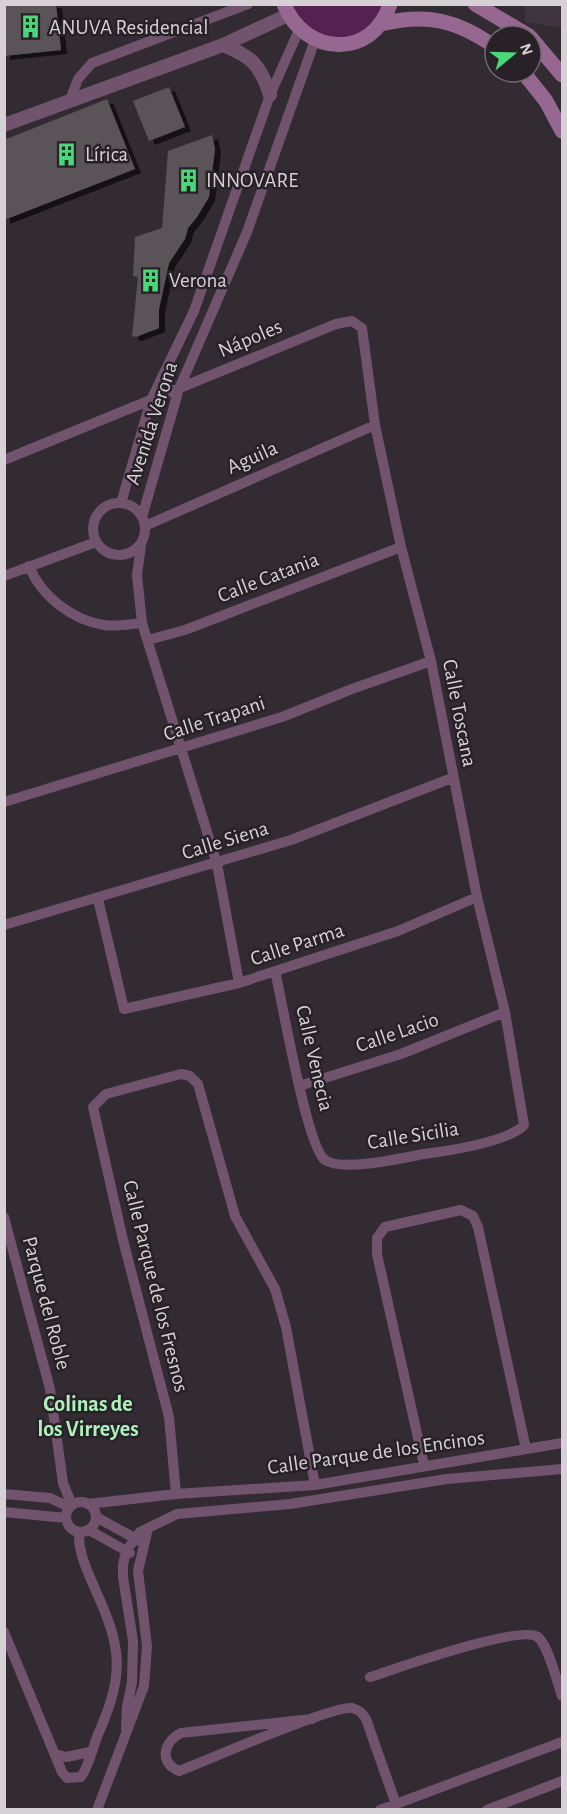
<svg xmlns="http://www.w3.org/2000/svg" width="567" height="1814" font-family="'Alegreya Sans',sans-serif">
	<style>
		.built { fill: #3f333e }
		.green { fill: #542150 }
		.building { fill: #5a5258; filter: url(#shadow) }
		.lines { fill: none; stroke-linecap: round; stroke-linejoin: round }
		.minor { stroke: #71536d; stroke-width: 10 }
		.tertiary { stroke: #71536d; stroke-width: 14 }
		.secondary { stroke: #966790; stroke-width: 15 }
		.labels { text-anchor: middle; stroke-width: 5; stroke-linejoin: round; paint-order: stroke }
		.poi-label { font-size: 21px; fill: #d5d1d4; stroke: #282127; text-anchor: start }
		.street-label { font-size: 21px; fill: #d5d1d4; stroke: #282127 }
		.neighbourhood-label { font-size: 22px; font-weight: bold; fill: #adf1bb; stroke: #282127 }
	</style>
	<defs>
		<filter id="shadow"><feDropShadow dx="6" dy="4" stdDeviation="0" flood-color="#0009"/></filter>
	</defs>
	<rect width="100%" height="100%" fill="#322b31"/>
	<!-- built -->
	<path class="built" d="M524,5H562V28L525,22Z"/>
	<!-- green -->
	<path class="green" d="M291,5H383C373,40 330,48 303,25C298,20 295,10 291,5Z"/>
	<!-- building -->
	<path class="building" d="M4,4H56L61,50L4,56Z
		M169,87L185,127L149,141L133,101Z
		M107,99L135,169L4,220V140Z
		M212,135L215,149L209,197L197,217L188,228L185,239L169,263L159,309V328L136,337L132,336L138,277L133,276L135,237L162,228L168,151Z"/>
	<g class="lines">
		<!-- minor -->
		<path class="minor" d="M70,100L78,79L92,63L248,4
			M4,460L336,324L352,321L362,328L375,425L401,547L431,661L477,897L505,1012L524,1125C508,1142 448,1151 424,1154C403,1158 342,1172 325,1160C307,1148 282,1000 275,971
			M93 529a26 26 0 1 1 52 0a26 26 0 1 1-52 0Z
			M121,503L151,400L194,311L270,95L299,30
			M142,517L179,389L247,232L315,40
			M145,526L375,425
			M141,545L137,575L142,623L217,864L239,983
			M29,566C41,596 72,620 104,625C116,627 130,624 142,623
			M4,576L96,542
			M148,640L185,630L401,547
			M4,802L282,717L352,689L431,661
			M98,899L124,1009L239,983L398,931L477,897
			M4,925L291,840L452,778
			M299,1086L401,1054L505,1012
			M4,1217L50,1389L63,1483L72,1505
			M424,1465L377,1254V1238L385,1227L461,1210L473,1216L478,1227L526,1449
			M4,1494L50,1498L69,1507
			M176,1494L169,1417L123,1240L93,1107L106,1094L181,1074L190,1076L198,1084L235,1216L275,1289L286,1327L315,1485
			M66 1517a15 15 0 1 1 30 0a15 15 0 1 1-30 0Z
			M88,1504L176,1494L315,1485L562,1443
			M4,1512L66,1518
			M96,1517L140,1541
			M89,1530L130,1553
			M4,1632L62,1772L67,1778L81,1777C90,1765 93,1744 100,1730C125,1671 121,1646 95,1589C87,1570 78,1553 79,1532
			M370,1677C395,1669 521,1624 538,1637C549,1647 557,1682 562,1696
			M312,1719L181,1733C163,1742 159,1763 179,1771C206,1761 333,1705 352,1708C360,1710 362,1713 366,1719L398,1810
			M126,1729L127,1707L132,1682L133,1641L123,1577V1565L126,1551L140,1532L177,1514L290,1504L447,1479L562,1469
			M55,1754L66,1757L90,1752
			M97,1810L144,1686L147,1646L138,1571L148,1528
			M380,1810L562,1742
			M487,1810L562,1781"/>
		<!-- tertiary -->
		<path class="tertiary" d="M223,45C252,57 260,64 270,95
			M4,125L223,45L288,15"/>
		<!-- secondary -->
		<path class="secondary" d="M284,4C304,56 373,60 390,4
			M475,4L529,36
			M381,24C427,13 457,20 495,47
			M531,38L562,75
			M523,72L546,101L562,131"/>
	</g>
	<!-- icons -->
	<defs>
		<symbol id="building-bare" viewBox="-9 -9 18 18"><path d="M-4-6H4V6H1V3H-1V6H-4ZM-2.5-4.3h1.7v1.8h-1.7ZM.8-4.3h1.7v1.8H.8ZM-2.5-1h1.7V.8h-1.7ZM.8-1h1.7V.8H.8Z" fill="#4ad778" stroke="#282127" stroke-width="2.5" paint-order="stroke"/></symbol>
	</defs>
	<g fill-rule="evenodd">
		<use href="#building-bare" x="14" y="10" width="33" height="33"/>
		<use href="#building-bare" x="50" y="138" width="33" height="33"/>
		<use href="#building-bare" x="172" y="164" width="33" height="33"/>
		<use href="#building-bare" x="134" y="264" width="33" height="33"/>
	</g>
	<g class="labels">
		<!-- poi labels -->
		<g class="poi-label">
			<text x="49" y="34">ANUVA Residencial</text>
			<text x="85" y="161">Lírica</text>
			<text x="206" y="187">INNOVARE</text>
			<text x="169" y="287">Verona</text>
		</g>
		<!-- street labels -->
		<g class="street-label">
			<text transform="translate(250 338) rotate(-23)" y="7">Nápoles</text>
			<text transform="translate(151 423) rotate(-72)" y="7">Avenida Verona</text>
			<text transform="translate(252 457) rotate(-24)" y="7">Aguila</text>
			<text transform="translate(268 577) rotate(-21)" y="7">Calle Catania</text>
			<text transform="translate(460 713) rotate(79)" y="7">Calle Toscana</text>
			<text transform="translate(214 718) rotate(-18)" y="7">Calle Trapani</text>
			<text transform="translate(225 840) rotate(-17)" y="7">Calle Siena</text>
			<text transform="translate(297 944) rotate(-18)" y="7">Calle Parma</text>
			<text transform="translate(397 1032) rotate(-19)" y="7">Calle Lacio</text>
			<text transform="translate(315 1058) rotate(77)" y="7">Calle Venecia</text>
			<text transform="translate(413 1135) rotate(-9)" y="7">Calle Sicilia</text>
			<text transform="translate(156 1286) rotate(76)" y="7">Calle Parque de los Fresnos</text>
			<text transform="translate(47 1303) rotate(75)" y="7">Parque del Roble</text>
			<text transform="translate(376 1452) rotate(-8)" y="7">Calle Parque de los Encinos</text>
		</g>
		<!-- neighbourhood labels -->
		<g class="neighbourhood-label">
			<text x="88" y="1411">Colinas de<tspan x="88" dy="25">los Virreyes</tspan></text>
		</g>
	</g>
	<!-- border -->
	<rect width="567" height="1814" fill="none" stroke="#d5d1d4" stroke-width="12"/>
	<!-- north arrow -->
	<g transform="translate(513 54) rotate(71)"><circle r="28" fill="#282127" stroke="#6d676c" stroke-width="1.5"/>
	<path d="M0-4.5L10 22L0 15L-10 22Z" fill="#4ad778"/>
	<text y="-9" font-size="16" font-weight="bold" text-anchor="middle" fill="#d5d1d4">N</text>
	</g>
</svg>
